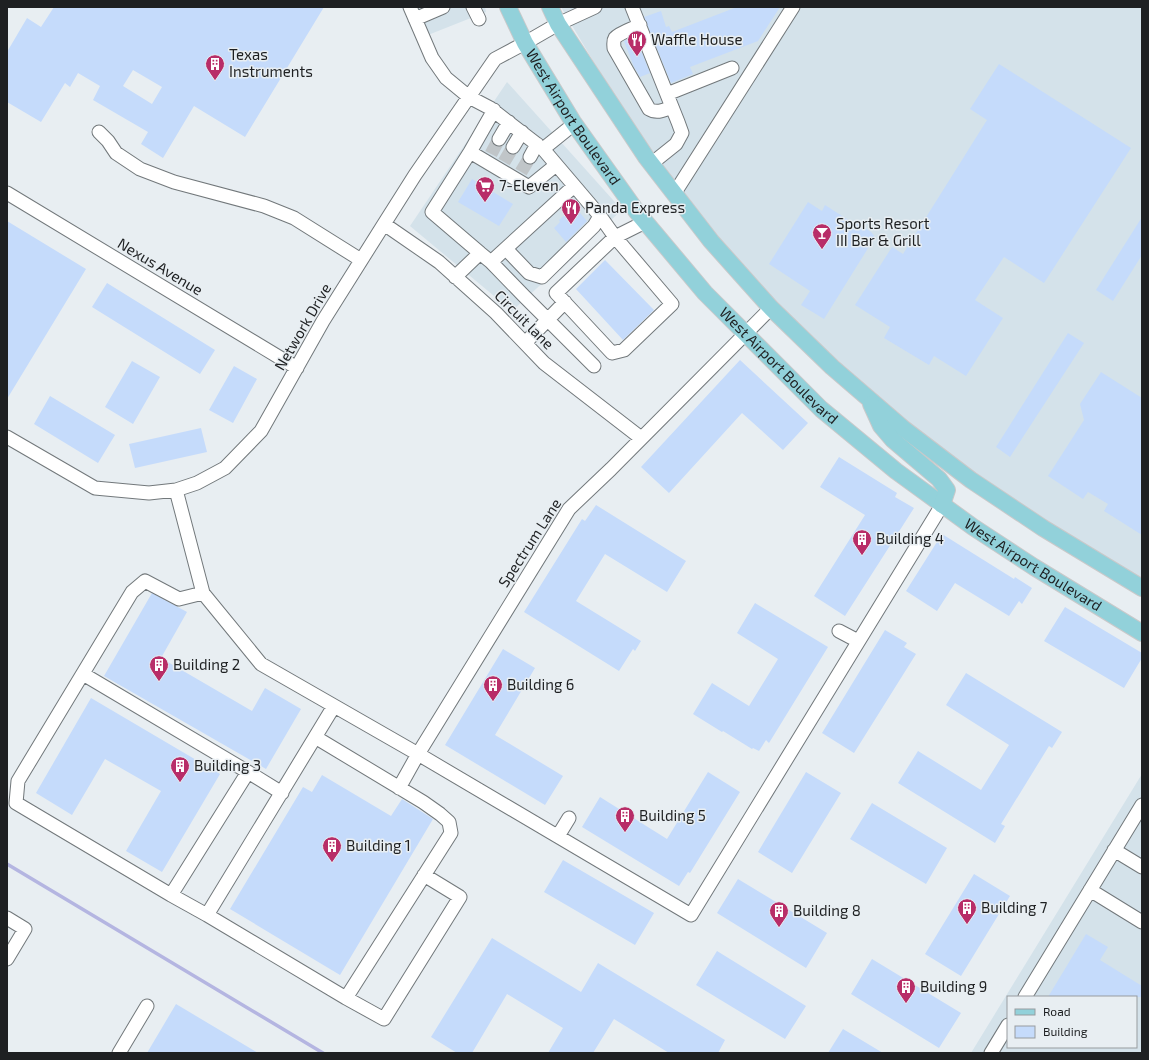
<svg xmlns="http://www.w3.org/2000/svg" width="1149" height="1060" font-family="'Exo 2',sans-serif">
	<style>
		.built { fill: #d4e2ea; fill-rule: evenodd }
		.lines { fill: none; stroke-linecap: round; stroke-linejoin: round }
		.stream { stroke: #b4b5e1; stroke-width: 3.5 }
		.building { fill: #c5dbfb; fill-rule: evenodd }
		.minor-tunnel { stroke: #c0c5c8; stroke-width: 13; stroke-dasharray: 13 6; stroke-linecap: butt }
		.minor-casing { stroke: #72787b; stroke-width: 15 }
		.major-casing { stroke: #c9c9ca; stroke-width: 18 }
		.minor { stroke: #fff; stroke-width: 13 }
		.major { stroke: #92d1da; stroke-width: 16 }
		.labels { text-anchor: middle; stroke-width: 3; stroke-linejoin: round; paint-order: stroke }
		.poi-label { font-size: 15px; fill: #1e2022; stroke: #e8eef2; text-anchor: start }
		.street-label { font-size: 15px; fill: #1e2022; stroke: #e8eef2 }
	</style>
	<rect width="100%" height="100%" fill="#e8eef2"/>
	<!-- built -->
	<path class="built" d="M417,7H485L486,12L428,35Z
		M561,7H1142V580L1059,531L945,454L833,360L725,249L639,138Z
		M507,82L622,210L512,311L410,226Z
		M1142,774V1053H971ZM1008,997H1136V1047H1008Z"/>
	<g class="lines">
		<!-- stream -->
		<path class="stream" d="M7,864L323,1053"/>
	</g>
	<!-- building -->
	<path class="building" d="M54,7H324L245,137L194,106L163,158L141,144L148,132L93,100L100,86L78,73L70,87L65,83L41,122L7,102V52L27,18L41,27ZM133,70L162,87L152,104L123,86Z
		M737,7H780L758,41L690,67L693,74L671,83L644,17L661,11L666,27L669,26L672,32Z
		M635,36L650,73L640,77L634,67L624,41Z
		M999,64L1131,148L1044,283L1004,257L975,300L1003,318L966,376L934,356L929,365L884,338L890,327L855,305L892,247L903,254L987,120L970,109Z
		M472,179L513,204L499,226L458,202Z
		M808,202L822,211L825,205L853,223L859,224L871,232L875,237L824,319L801,305L810,291L769,264Z
		M574,206L587,221L566,242L554,228L560,222L559,220Z
		M1142,217V255L1113,301L1096,290Z
		M7,221L86,269L7,399Z
		M605,260L654,310L623,340L576,289Z
		M107,283L215,350L200,374L92,307Z
		M1068,333L1084,343L1010,457L996,447Z
		M740,360L808,423L783,450L742,413L669,493L641,467Z
		M132,361L160,377L133,424L105,407Z
		M234,366L257,379L233,423L209,410Z
		M1101,372L1142,398V535L1104,511L1108,504L1088,492L1083,499L1048,476L1084,420L1080,404Z
		M50,396L115,435L98,463L34,424Z
		M201,428L207,452L135,468L129,444Z
		M839,457L897,493L895,497L914,508L845,616L814,596L865,515L820,487Z
		M596,505L686,561L667,592L605,554L576,601L641,641L635,651L633,649L619,671L524,612L582,519L585,521Z
		M942,534L1014,579L1015,577L1032,588L1022,604L1019,601L1009,616L955,583L937,611L906,591Z
		M152,593L187,612L161,658L252,711L265,688L301,709L266,769L104,676Z
		M755,603L828,647L769,743L766,740L759,751L753,748L752,749L723,731L722,732L693,714L712,683L749,706L778,659L737,633Z
		M1065,607L1142,653V658L1124,688L1044,641Z
		M885,630L907,643L904,647L916,654L854,753L822,733Z
		M503,649L535,668L495,735L563,776L545,805L445,745Z
		M966,673L1062,732L1052,748L1049,746L1001,824L1005,826L995,843L898,783L918,751L981,790L1009,745L946,705Z
		M91,698L220,774L162,872L126,851L161,791L105,759L72,815L36,793Z
		M708,772L740,792L690,873L688,872L679,886L582,827L600,797L667,839Z
		M806,772L841,793L792,873L758,852Z
		M322,775L391,816L402,799L433,819L340,975L230,909L303,787L312,792Z
		M872,803L947,848L926,884L850,839Z
		M563,860L654,913L635,945L544,892Z
		M974,874L1010,896L961,976L925,954Z
		M738,879L827,933L806,968L717,913Z
		M1086,934L1108,947L1100,960L1142,986V997H1048Z
		M492,938L581,992L598,963L725,1040L718,1053H669L614,1019L593,1053H548L563,1028L507,994L472,1053H457L431,1037Z
		M717,951L806,1006L785,1039L696,985Z
		M872,959L961,1013L939,1048L851,994Z
		M176,1004L258,1053H147Z
		M843,1029L883,1053H828Z"/>
	<g class="lines">
		<!-- minor-tunnel -->
		<path class="minor-tunnel" d="M491,154L499,139
			M504,162L513,147
			M521,172L530,157"/>
		<defs>
			<path id="minor" d="M410,7L432,58L446,78L469,97L490,108L543,149L600,216L615,237L672,304L624,350L612,353L556,293L615,237L645,222
				M473,7L479,19
				M632,7L678,122L682,133L676,144L651,164
				M415,19L443,7
				M640,25C634,28 619,33 615,38C613,41 614,45 614,48L649,109C657,114 664,110 672,107
				M667,94L732,68
				M99,132L108,141L116,153L140,169L174,182L264,206L294,218L361,260
				M499,139L509,122
				M513,147L522,132
				M543,149L574,124
				M470,152L529,187L556,165
				M530,157L537,144
				M7,193L297,368
				M674,194L793,7
				M384,224L439,262L496,313L544,363L641,438
				M506,249L529,273L542,277L594,226L600,216
				M480,253L432,212L470,152L494,110
				M491,262L524,296L594,366
				M455,277L480,253L491,262L574,186
				M525,343L565,302
				M7,437L95,488L149,493L176,490L197,483L225,468L261,431L323,321L384,224L415,175L495,59L525,43L558,24L595,7
				M176,490L203,593L261,664L418,754L691,915L942,505
				M839,631L858,641
				M83,674L248,772L171,895L16,803L18,781L132,592L145,581L179,599L203,593
				M248,772L282,793
				M399,788L418,754L569,509L611,469L771,308
				M558,836L569,818
				M1114,850L1142,867
				M1090,890L1142,922
				M171,895L207,915L334,706
				M207,915L346,998L451,833L449,822L440,814L423,802L315,737
				M7,918L25,929L7,959
				M1025,997L1142,805
				M346,998L384,1019L460,897L424,875
				M119,1053L147,1006
				M991,1053L1008,1025"/>
			<g id="major">
				<path id="s1" d="M508,7L525,43L573,122L637,212L705,293L821,409L896,471L973,527L1034,567L1142,633"/>
				<path d="M550,7L558,24L646,157L711,241L771,308L832,367L904,429L971,480L1043,528L1142,588"/>
				<path d="M871,404L881,426L893,440L939,479L947,490L942,505"/>
			</g>
		</defs>
		<!-- minor casing -->
		<use href="#minor" class="minor-casing"/>
		<!-- major casing -->
		<use href="#major" class="major-casing"/>
		<!-- minor -->
		<use href="#minor" class="minor"/>
		<!-- major -->
		<use href="#major" class="major"/>
	</g>
	<!-- icons -->
	<defs>
		<symbol id="restaurant-pin" viewBox="-11 -11 22 30"><path d="M0 17L-7.5 6A9.5 9.5 0 1 1 7.5 6Z" fill="#b82d68" stroke="#e8eef2"/><path d="M-5-6h1v4h1v-4h1v4h1v-4h1v5L-1.5 .5V6h-2V.5L-5-1ZM5-6V6H3V1.5H1.5Q1.5-4 5-6Z" fill="#fff"/></symbol>
		<symbol id="building-pin" viewBox="-11 -11 22 30"><path d="M0 17L-7.5 6A9.5 9.5 0 1 1 7.5 6Z" fill="#b82d68" stroke="#e8eef2"/><path d="M-4-6H4V6H1V3H-1V6H-4ZM-2.5-4.3h1.7v1.8h-1.7ZM.8-4.3h1.7v1.8H.8ZM-2.5-1h1.7V.8h-1.7ZM.8-1h1.7V.8H.8Z" fill="#fff"/></symbol>
		<symbol id="supermarket-pin" viewBox="-11 -11 22 30"><path d="M0 17L-7.5 6A9.5 9.5 0 1 1 7.5 6Z" fill="#b82d68" stroke="#e8eef2"/><path d="M-6-5.5h2.5l.6 2H6L4.5 2H-2.5L-4.4-4H-6ZM-1.5 3.2a1.3 1.3 0 1 0 .1 0ZM3 3.2a1.3 1.3 0 1 0 .1 0Z" fill="#fff"/></symbol>
		<symbol id="bar-pin" viewBox="-11 -11 22 30"><path d="M0 17L-7.5 6A9.5 9.5 0 1 1 7.5 6Z" fill="#b82d68" stroke="#e8eef2"/><path d="M-6-5H6L.8 .8V4.5H3.5V6h-7V4.5H-.8V.8Z" fill="#fff"/></symbol>
	</defs>
	<g fill-rule="evenodd">
		<use href="#restaurant-pin" x="626" y="29" width="22" height="30"/>
		<use href="#building-pin" x="204" y="53" width="22" height="30"/>
		<use href="#supermarket-pin" x="474" y="175" width="22" height="30"/>
		<use href="#restaurant-pin" x="560" y="197" width="22" height="30"/>
		<use href="#bar-pin" x="811" y="222" width="22" height="30"/>
		<use href="#building-pin" x="851" y="528" width="22" height="30"/>
		<use href="#building-pin" x="148" y="654" width="22" height="30"/>
		<use href="#building-pin" x="482" y="674" width="22" height="30"/>
		<use href="#building-pin" x="169" y="755" width="22" height="30"/>
		<use href="#building-pin" x="614" y="805" width="22" height="30"/>
		<use href="#building-pin" x="321" y="835" width="22" height="30"/>
		<use href="#building-pin" x="956" y="897" width="22" height="30"/>
		<use href="#building-pin" x="768" y="900" width="22" height="30"/>
		<use href="#building-pin" x="895" y="976" width="22" height="30"/>
	</g>
	<g class="labels">
		<!-- poi labels -->
		<g class="poi-label">
			<text x="651" y="45">Waffle House</text>
			<text x="229" y="60">Texas<tspan x="229" dy="17">Instruments</tspan></text>
			<text x="499" y="191">7-Eleven</text>
			<text x="585" y="213">Panda Express</text>
			<text x="836" y="229">Sports Resort<tspan x="836" dy="17">III Bar &amp; Grill</tspan></text>
			<text x="876" y="544">Building 4</text>
			<text x="173" y="670">Building 2</text>
			<text x="507" y="690">Building 6</text>
			<text x="194" y="771">Building 3</text>
			<text x="639" y="821">Building 5</text>
			<text x="346" y="851">Building 1</text>
			<text x="981" y="913">Building 7</text>
			<text x="793" y="916">Building 8</text>
			<text x="920" y="992">Building 9</text>
		</g>
		<!-- street labels -->
		<g class="street-label">
			<text dy="5" stroke="none"><textPath href="#s1" startOffset="128">West Airport Boulevard</textPath></text>
			<text transform="translate(160 267) rotate(31)" y="5">Nexus Avenue</text>
			<text transform="translate(524 320) rotate(45)" y="5">Circuit lane</text>
			<text transform="translate(303 327) rotate(-60)" y="5">Network Drive</text>
			<text dy="5" stroke="none"><textPath href="#s1" startOffset="452">West Airport Boulevard</textPath></text>
			<text transform="translate(530 543) rotate(-57)" y="5">Spectrum Lane</text>
			<text dy="5" stroke="none"><textPath href="#s1" startOffset="776">West Airport Boulevard</textPath></text>
		</g>
	</g>
	<!-- border -->
	<rect width="1149" height="1060" fill="none" stroke="#1e2022" stroke-width="16"/>
	<!-- legend -->
	<rect x="1007" y="996" width="130" height="52" fill="#e8eef2" stroke="#979c9f"/>
	<rect x="1015" y="1009" width="20" height="6" fill="#92d1da" stroke="#979c9f"/>
	<text x="1043" y="1016" font-size="12" fill="#1e2022">Road</text>
	<rect x="1015" y="1026" width="20" height="12" fill="#c5dbfb" stroke="#979c9f"/>
	<text x="1043" y="1036" font-size="12" fill="#1e2022">Building</text>
</svg>
